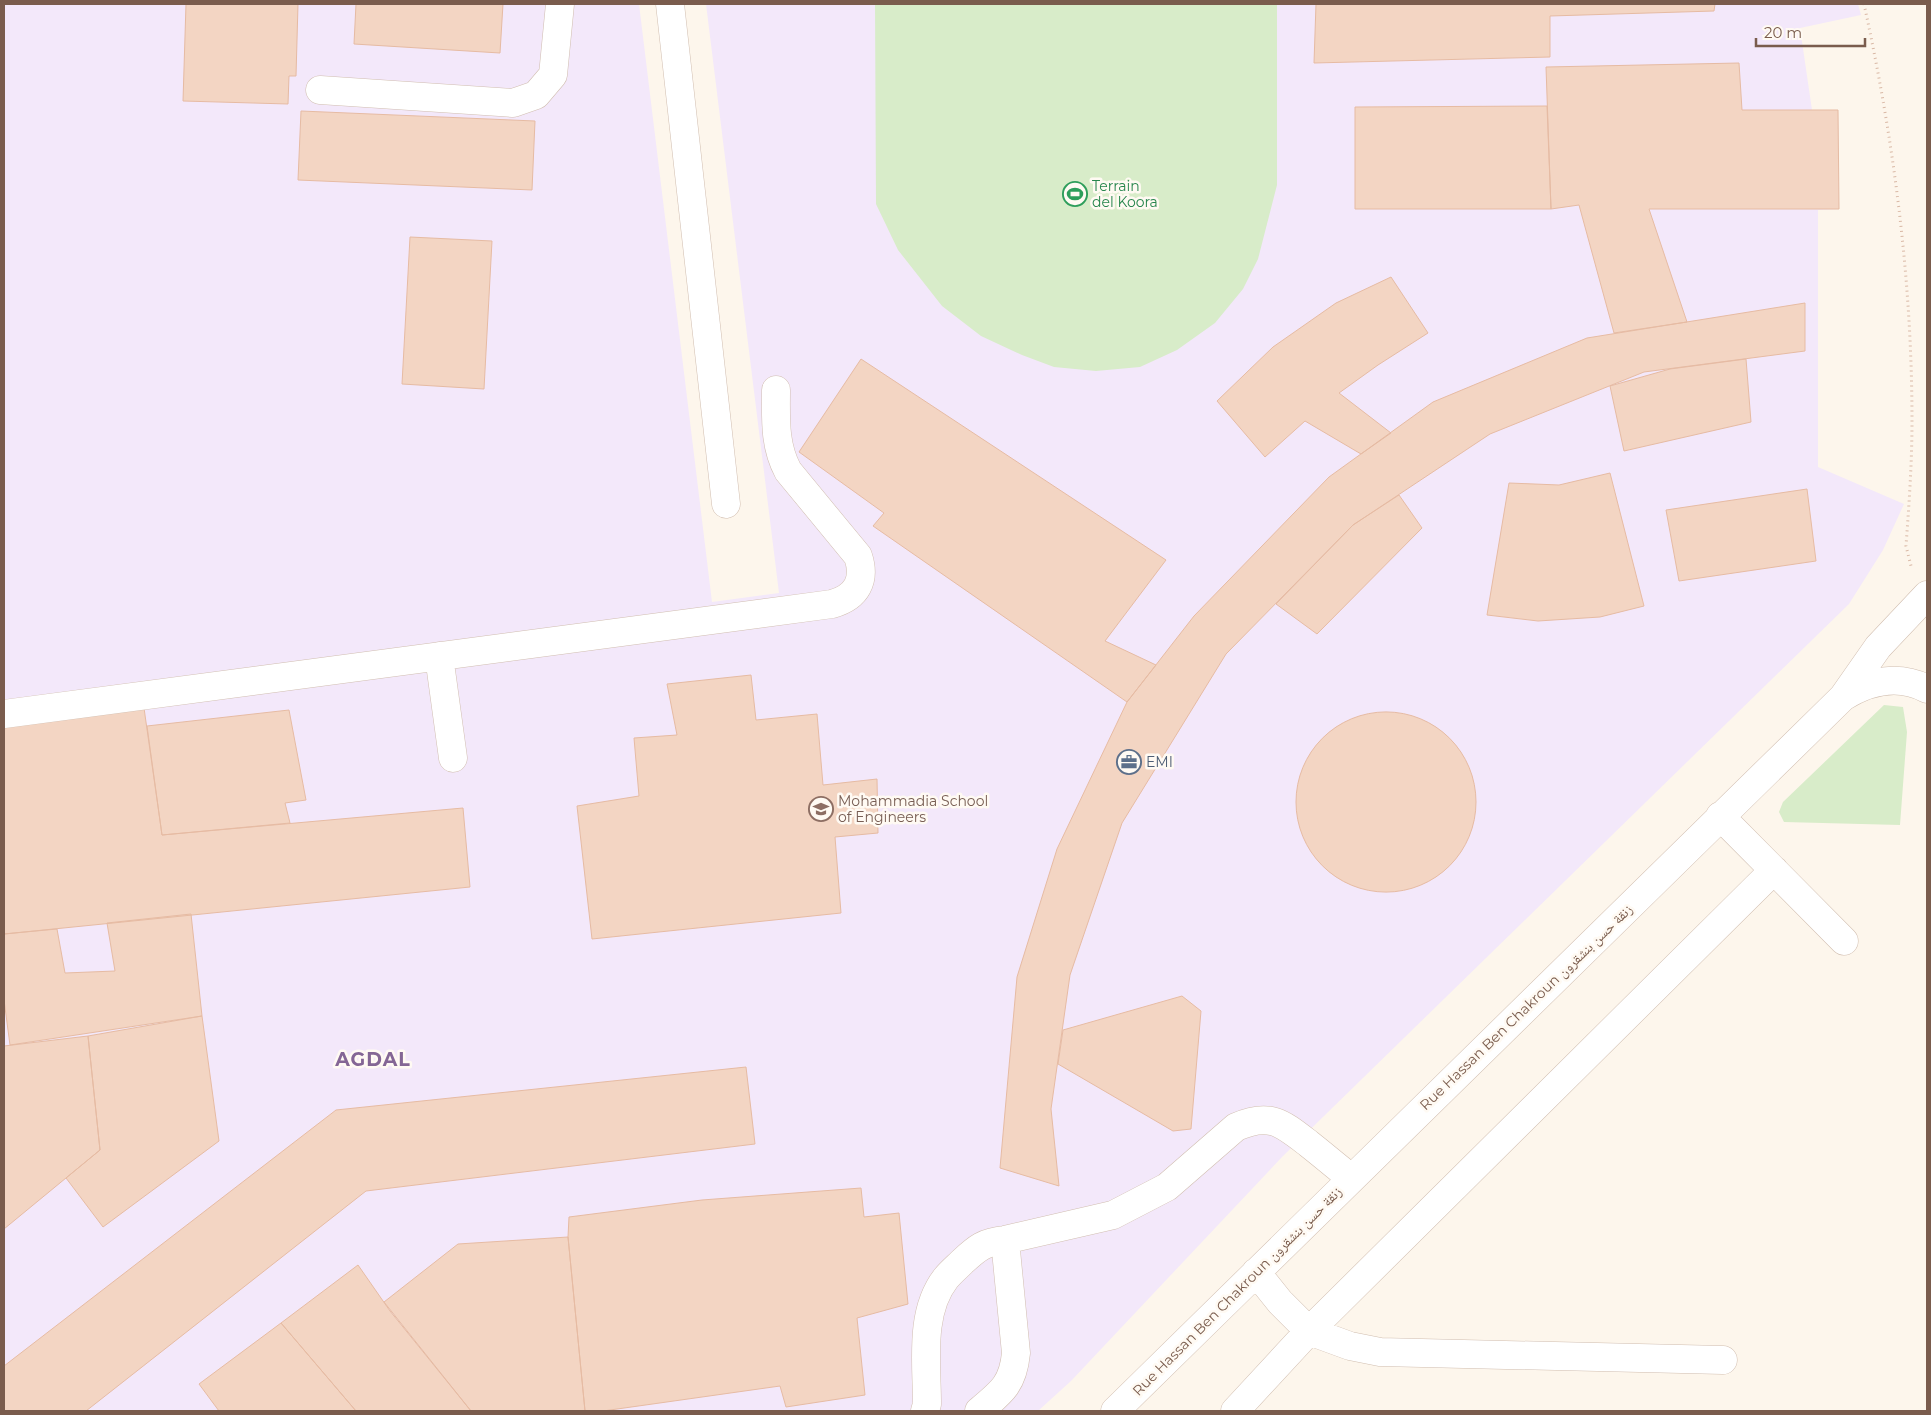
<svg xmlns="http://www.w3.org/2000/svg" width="1931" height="1415" font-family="Montserrat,'Noto Naskh Arabic',sans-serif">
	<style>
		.education { fill: #f3e8fa }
		.green { fill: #d8ecc9 }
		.building { fill: #f3d5c3; stroke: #e6bba3 }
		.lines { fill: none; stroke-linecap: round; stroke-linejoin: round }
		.minor-casing { stroke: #d1beb0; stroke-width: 29 }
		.path { stroke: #d9b8a5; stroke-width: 3; stroke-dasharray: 1 4; stroke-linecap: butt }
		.minor { stroke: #fff; stroke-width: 28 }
		.labels { text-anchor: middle; stroke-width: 5; stroke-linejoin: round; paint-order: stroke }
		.leisure-label { font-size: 14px; fill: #27864d; stroke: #fffaf3; text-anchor: start }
		.service-label { font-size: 14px; fill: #4e5e75; stroke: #fffaf3; text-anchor: start }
		.education-label { font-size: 14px; fill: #785e54; stroke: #fffaf3; text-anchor: start }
		.street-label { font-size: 14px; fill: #7a5c4d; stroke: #fffaf3 }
		.district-label { font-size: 19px; font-weight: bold; letter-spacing: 1px; fill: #846695; stroke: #fffaf3 }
	</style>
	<rect width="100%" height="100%" fill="#fdf6ec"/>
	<!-- education -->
	<path class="education" d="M4,4H639L712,602L779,593L706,4H1858L1861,15L1800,28L1812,110H1838L1839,209L1818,210V467L1904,504L1883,550L1849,604L1283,1156L1071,1381L1038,1411H4Z"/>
	<!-- green -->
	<path class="green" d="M875,4H1277V185L1258,259L1243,289L1215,323L1177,350L1140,367L1096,371L1054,367L1022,355L981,336L942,306L898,250L876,204Z
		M1884,705L1903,707L1907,732L1900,825L1784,822L1779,812L1783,802Z"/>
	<!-- building -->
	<path class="building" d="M186,4H298L296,76H289L288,104L183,101Z
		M356,4H503L500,53L354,44Z
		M1316,4H1715L1714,11L1550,16V57L1314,63Z
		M1739,63L1742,110H1838L1839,209H1649L1687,322L1614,333L1579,205L1551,209L1546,67Z
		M1547,106L1551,209H1355V107Z
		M301,111L535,121L532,190L298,180Z
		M410,237L492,241L484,389L402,384Z
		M1391,277L1428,333L1378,365L1339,393L1391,433L1361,454L1305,421L1265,457L1217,401L1273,347L1336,303Z
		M1805,303V351L1644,372L1490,434L1353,525L1226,654L1122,823L1070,975L1051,1109L1059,1186L1000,1168L1017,977L1057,849L1127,702L1194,616L1329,477L1433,402L1587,338Z
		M861,359L1166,560L1105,641L1156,665L1127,702L873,526L884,513L799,452Z
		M1746,359L1751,422L1624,451L1610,386L1670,369Z
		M1610,473L1644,606L1600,617L1538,621L1487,615L1509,483L1559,485Z
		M1807,489L1816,561L1679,581L1666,510Z
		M1399,495L1422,528L1317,634L1276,604L1353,525Z
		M751,675L756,720L817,714L823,785L877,779L878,833L835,837L841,913L592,939L577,806L639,796L634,738L677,735L667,684Z
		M144,708L162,835L463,808L470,887L4,934V727Z
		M289,710L306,800L285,803L290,823L162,835L147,726Z
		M1296 802a90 90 0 1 1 180 0a90 90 0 1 1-180 0Z
		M191,914L202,1016L10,1045L4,1000V934L57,929L65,973L115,971L107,923Z
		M1182,996L1201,1011L1191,1129L1173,1131L1058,1064L1063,1030Z
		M202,1016L219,1141L103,1227L66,1178L100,1150L88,1036Z
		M88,1036L100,1150L4,1229V1046Z
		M746,1067L755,1144L366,1191L86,1411H4V1366L336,1110Z
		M861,1188L864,1217L899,1213L908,1304L857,1318L865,1395L786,1407L780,1386L603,1411H585L568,1237L569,1217L702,1200Z
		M568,1237L585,1411H471L384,1302L458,1244Z
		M358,1265L390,1311L471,1411H356L281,1323Z
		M281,1323L356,1411H219L199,1384Z"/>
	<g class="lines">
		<defs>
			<path id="minor" d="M670,4L726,504
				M320,90L513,103L536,95L553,75L560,4
				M439,656L453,758
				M1843,697C1869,681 1899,674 1927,689
				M4,714L832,604C857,597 866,580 858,556L788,471C774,445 776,419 776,390
				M1720,816L1844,941
				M1256,1272L1280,1302L1309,1331L1350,1346L1380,1352L1723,1360
				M925,1411L927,1404C927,1364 919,1312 946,1278C951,1272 957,1267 962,1262C977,1248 984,1242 1005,1240L1113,1215L1167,1187L1236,1127C1270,1112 1282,1123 1309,1144C1323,1155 1337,1167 1351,1178
				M979,1411C1002,1392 1013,1384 1016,1353L1005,1240
				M1115,1411L1843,697L1878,647L1927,595
				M1235,1411L1309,1331L1774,870"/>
		</defs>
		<!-- minor casing -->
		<use href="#minor" class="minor-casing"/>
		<!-- path -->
		<path class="path" d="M1864,4C1894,141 1912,281 1912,421C1912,463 1909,505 1906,546L1911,566"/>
		<!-- minor -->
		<use href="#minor" class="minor"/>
	</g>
	<!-- icons -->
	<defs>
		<symbol id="stadium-ring" viewBox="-11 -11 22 22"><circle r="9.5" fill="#fffaf3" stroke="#2e9e5b" stroke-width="1.5"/><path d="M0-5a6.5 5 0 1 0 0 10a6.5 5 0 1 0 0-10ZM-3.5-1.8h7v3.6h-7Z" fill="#2e9e5b"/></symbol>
		<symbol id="office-ring" viewBox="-11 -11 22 22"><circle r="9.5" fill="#fffaf3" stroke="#5c6f8a" stroke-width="1.5"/><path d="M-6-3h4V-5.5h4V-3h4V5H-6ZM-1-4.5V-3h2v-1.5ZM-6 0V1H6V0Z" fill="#5c6f8a"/></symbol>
		<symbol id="university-ring" viewBox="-11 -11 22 22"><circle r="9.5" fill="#fffaf3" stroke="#8d6e63" stroke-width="1.5"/><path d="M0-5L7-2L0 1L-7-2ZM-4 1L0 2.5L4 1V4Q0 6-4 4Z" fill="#8d6e63"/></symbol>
	</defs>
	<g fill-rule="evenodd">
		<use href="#stadium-ring" x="1061" y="180" width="28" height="28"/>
		<use href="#office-ring" x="1115" y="748" width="28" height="28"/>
		<use href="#university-ring" x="807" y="795" width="28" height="28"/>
	</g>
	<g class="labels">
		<!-- leisure labels -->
		<g class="leisure-label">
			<text x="1092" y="191">Terrain<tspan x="1092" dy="16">del Koora</tspan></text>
		</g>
		<!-- service labels -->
		<g class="service-label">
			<text x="1146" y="767">EMI</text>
		</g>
		<!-- education labels -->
		<g class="education-label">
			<text x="838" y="806">Mohammadia School<tspan x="838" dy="16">of Engineers</tspan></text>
		</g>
		<!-- street labels -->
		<g class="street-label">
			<text transform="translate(1526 1007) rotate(-44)" y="5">Rue Hassan Ben Chakroun زنقة حسن بنشقرون</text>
			<text transform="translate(1237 1291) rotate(-45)" y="5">Rue Hassan Ben Chakroun زنقة حسن بنشقرون</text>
		</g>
		<!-- district labels -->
		<g class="district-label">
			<text x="373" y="1066">AGDAL</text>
		</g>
	</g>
	<!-- border -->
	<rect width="1931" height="1415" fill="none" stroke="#7a5c4d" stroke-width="10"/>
	<!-- scale -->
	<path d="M1756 38v8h109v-8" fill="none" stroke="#7a5c4d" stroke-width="2.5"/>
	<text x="1764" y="38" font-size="15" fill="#7a5c4d" stroke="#fffaf3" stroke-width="4" paint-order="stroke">20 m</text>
</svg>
